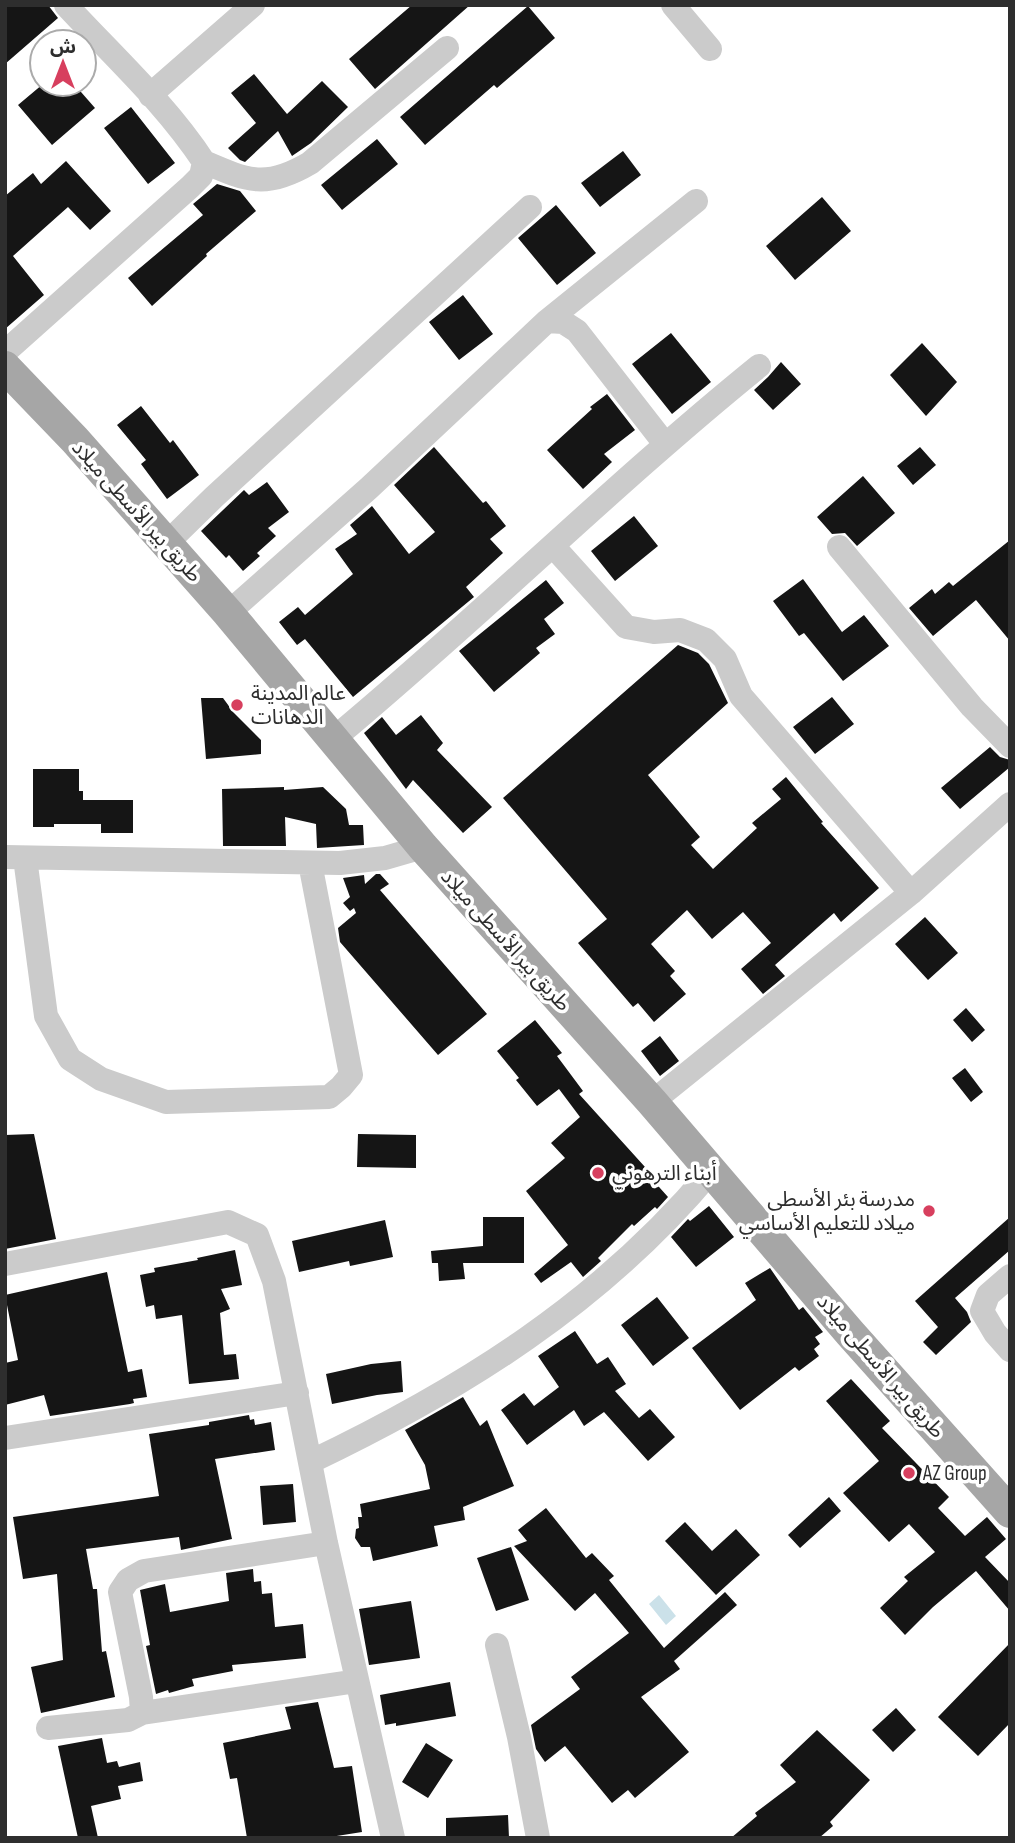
<svg xmlns="http://www.w3.org/2000/svg" width="1015" height="1843" font-family="'Sofia Sans Condensed','Noto Sans Arabic',sans-serif">
	<style>
		.water { fill: #cbe1e9 }
		.building { fill: #151515 }
		.lines { fill: none; stroke-linecap: round; stroke-linejoin: round }
		.minor { stroke: #cbcbcb; stroke-width: 24 }
		.major { stroke: #a6a6a6; stroke-width: 32 }
		.poi-dot { fill: #d73f5e; stroke: #fff; stroke-width: 2.5 }
		.labels { text-anchor: middle; stroke-width: 7; stroke-linejoin: round; paint-order: stroke }
		.street-label { font-size: 21px; fill: #2e2e2e; stroke: #fff }
		.poi-label { font-size: 21px; fill: #2e2e2e; stroke: #fff; text-anchor: start }
	</style>
	<rect width="100%" height="100%" fill="#fff"/>
	<!-- water -->
	<path class="water" d="M659,1595L676,1616L666,1625L649,1604Z"/>
	<!-- building -->
	<path class="building" d="M5,5H48L58,18L5,64Z
		M412,5H470L375,89L349,59Z
		M528,6L555,38L497,88L494,85L425,145L400,117Z
		M254,74L287,114L322,81L348,107L311,143L292,156L278,131L245,162L240,160L228,148L256,123L231,93Z
		M43,84H74L95,108L52,145L18,105Z
		M131,107L175,163L148,184L104,128Z
		M377,139L398,164L342,210L321,185Z
		M623,151L641,175L600,207L581,183Z
		M66,161L111,211L90,230L68,207L13,256L44,295L5,329V196L33,173L41,184Z
		M217,184L240,191L256,211L206,254L207,256L152,306L128,278L203,215L193,204Z
		M822,197L851,231L795,280L766,246Z
		M556,205L596,253L557,285L518,238Z
		M463,295L493,334L459,360L429,322Z
		M671,333L711,382L672,414L632,364Z
		M922,343L957,382L926,416L890,375Z
		M781,362L801,384L773,410L754,390L768,377Z
		M607,394L635,430L604,454L612,462L583,489L547,450L592,409L590,407Z
		M141,406L170,443L173,440L199,475L167,499L141,464L146,460L117,425Z
		M434,447L483,503L486,501L506,526L490,539L503,553L466,587L474,597L353,697L305,639L297,645L279,622L298,607L305,615L353,574L335,549L357,534L350,525L372,506L409,554L435,532L394,485Z
		M920,447L936,465L913,485L897,466Z
		M863,476L895,513L857,546L845,533L832,534L817,517Z
		M267,482L289,512L268,528L276,536L257,553L260,556L243,571L229,555L226,558L201,531L244,490L249,495Z
		M634,516L658,546L615,581L591,551Z
		M1010,540V641L976,600L933,636L909,608L932,589L935,594L949,582L953,586Z
		M803,579L842,632L864,615L889,646L843,681L804,633L799,636L773,601Z
		M546,580L564,603L544,619L555,634L536,648L540,653L494,692L459,651Z
		M678,645L698,653L709,664L728,703L648,775L700,837L691,845L713,869L757,828L752,823L781,799L772,789L786,777L823,822L821,823L879,888L841,922L834,913L775,965L785,976L763,994L741,969L771,943L743,912L712,939L687,910L651,944L675,971L670,976L686,994L654,1022L638,1003L633,1007L578,943L607,919L503,798Z
		M832,697L854,724L815,754L793,727Z
		M201,698H223L234,713L261,740V754L206,759Z
		M421,715L443,743L437,750L492,807L463,833L413,780L406,789L364,733L382,717L396,735Z
		M990,747L1000,757L1010,760V767L960,809L941,788Z
		M33,769H79V791H83V800H133V833H101V824H54V827H33Z
		M284,787V790L323,787L346,809L349,825H363L364,845L317,848L316,824L285,817L286,846H223L222,789Z
		M376,874H380L389,884L380,890L487,1014L438,1055L340,942L338,928L356,913L354,908L350,911L343,903L350,897L343,878L364,875L365,884Z
		M925,917L958,953L928,980L895,944Z
		M966,1008L985,1030L972,1042L953,1020Z
		M535,1020L562,1053L557,1056L583,1091L579,1094L645,1167L643,1169L668,1197L657,1209L655,1207L634,1226L632,1224L598,1258L601,1261L583,1277L571,1262L541,1283L534,1274L568,1245L526,1191L565,1158L551,1143L580,1117L559,1089L537,1106L516,1080L519,1078L497,1051Z
		M660,1036L679,1061L660,1076L641,1051Z
		M965,1068L983,1092L971,1102L952,1078Z
		M34,1134L56,1239L5,1249V1135Z
		M358,1134L416,1135V1168L357,1167Z
		M709,1206L734,1237L696,1267L671,1237L688,1219L690,1221Z
		M483,1217H524V1263H463L465,1279L439,1281L438,1263H432L431,1251L483,1246Z
		M1010,1217V1250L955,1298L967,1312L971,1322L936,1355L923,1342L938,1327L915,1301Z
		M385,1220L393,1257L350,1266L349,1261L299,1272L292,1241Z
		M235,1250L242,1285L221,1289L230,1309L220,1313L224,1355L236,1354L239,1379L189,1384L182,1315L156,1319L154,1305L146,1307L140,1275L155,1272L154,1268L198,1260L197,1258Z
		M770,1268L799,1310L803,1307L823,1332L815,1337L820,1344L814,1349L819,1356L799,1371L795,1367L740,1410L692,1348L756,1300L745,1283Z
		M107,1272L128,1372L142,1369L147,1397L133,1399L134,1403L130,1404L50,1416L44,1395L5,1405V1363L18,1360L5,1295Z
		M657,1297L689,1338L653,1366L621,1325Z
		M575,1331L597,1364L608,1357L626,1384L615,1391L639,1418L650,1409L675,1437L648,1461L604,1412L584,1426L574,1410L527,1445L501,1410L524,1393L534,1406L559,1387L538,1356Z
		M401,1361L403,1392L377,1395L332,1404L326,1374L371,1364Z
		M851,1379L890,1421L882,1428L949,1497L938,1508L965,1536L987,1517L1006,1539L985,1557L1010,1583V1611L976,1571L933,1607L905,1635L880,1608L908,1581L904,1577L935,1552L909,1524L889,1542L843,1493L879,1461L826,1401Z
		M463,1397L480,1426L487,1420L514,1486L463,1507L465,1520L434,1526L438,1546L373,1561L370,1547H361L355,1538L356,1529L359,1528L358,1517H362L360,1504L430,1489L425,1465L405,1430Z
		M249,1415L250,1420L254,1419L255,1425L271,1422L275,1450L215,1459L232,1539L181,1550L179,1537L86,1549L93,1589H97L102,1652L106,1651L115,1697L41,1713L31,1667L63,1660L57,1574L23,1579L13,1517L159,1496L149,1434L209,1425V1422Z
		M293,1484L296,1522L263,1525L260,1486Z
		M829,1497L841,1511L800,1548L788,1535Z
		M546,1508L586,1558L592,1553L614,1576L609,1580L664,1648L725,1592L737,1605L674,1661L680,1669L641,1697L689,1752L635,1798L628,1790L612,1803L565,1746L545,1762L536,1749L531,1725L580,1689L571,1677L629,1633L595,1593L575,1611L514,1546L527,1541L518,1530Z
		M685,1522L712,1551L736,1529L760,1555L716,1595L665,1541Z
		M511,1547L529,1600L496,1611L477,1558Z
		M253,1569L254,1582L261,1581L262,1594L272,1593L275,1627L303,1624L306,1658L232,1665L233,1671L192,1679L194,1686L169,1693L168,1690L156,1694L146,1646L150,1645L140,1590L165,1584L170,1612L229,1601L226,1573Z
		M411,1601L420,1658L369,1665L359,1609Z
		M1010,1643V1723L978,1756L938,1717Z
		M450,1682L456,1716L396,1726V1723L385,1725L380,1695Z
		M318,1702L334,1768L352,1766L362,1832L324,1838H247L237,1778L230,1779L223,1743L291,1729L285,1707Z
		M896,1708L916,1730L893,1752L872,1730Z
		M817,1730L870,1780L830,1822L833,1826L819,1838H731L757,1816L755,1813L796,1782L780,1765Z
		M102,1738L107,1763L117,1761L119,1767L140,1762L143,1781L118,1786L121,1799L91,1806L98,1838H78L58,1746Z
		M426,1743L453,1760L428,1798L402,1782Z
		M508,1815L509,1838H446V1818Z"/>
	<g class="lines">
		<!-- minor -->
		<path class="minor" d="M673,5L710,49
			M150,95L253,5
			M204,162C248,181 266,189 310,163L447,48
			M547,321L563,322L577,331L665,444
			M5,352L190,187L201,176L204,162C166,104 113,56 66,5
			M166,544L214,497L530,207
			M553,546L626,627L654,632L680,630L706,640L725,659L741,696L911,893
			M839,547L972,707L1010,746
			M228,613L369,488L547,321L696,201
			M332,740C478,619 612,485 759,366
			M5,857L340,863L385,858L423,847
			M25,858L46,1016L70,1059L101,1079L166,1102L329,1097L341,1087L351,1075L310,863
			M652,1102L911,893L1010,804
			M5,1264L228,1222L257,1235L274,1281L326,1543L393,1838
			M1010,1276L988,1295L982,1311L995,1333L1010,1350
			M5,1438L297,1393
			M310,1462C463,1389 602,1302 711,1171
			M497,1645L519,1737L538,1838
			M142,1713L357,1681
			M48,1728L128,1720L142,1713L141,1697L120,1592L128,1580L144,1571L326,1543"/>
		<!-- major -->
		<path class="major" d="M5,367L75,440L228,613L423,847L652,1102L850,1333L1010,1512"/>
	</g>
	<!-- markers -->
	<g class="poi-dot">
		<circle cx="237" cy="705" r="7"/>
		<circle cx="598" cy="1173" r="7"/>
		<circle cx="929" cy="1211" r="7"/>
		<circle cx="909" cy="1473" r="7"/>
	</g>
	<g class="labels">
		<!-- street labels -->
		<g class="street-label">
			<text transform="translate(137 511) rotate(48)" y="7">طريق بير الأسطى ميلاد</text>
			<text transform="translate(506 940) rotate(48)" y="7">طريق بير الأسطى ميلاد</text>
			<text transform="translate(881 1366) rotate(49)" y="7">طريق بير الأسطى ميلاد</text>
		</g>
		<!-- poi labels -->
		<g class="poi-label">
			<text x="251" y="700">عالم المدينة<tspan x="251" dy="24">الدهانات</tspan></text>
			<text x="612" y="1180">أبناء الترهوني</text>
			<text x="915" y="1206" text-anchor="end">مدرسة بئر الأسطى<tspan x="915" dy="24">ميلاد للتعليم الأساسي</tspan></text>
			<text x="923" y="1480">AZ Group</text>
		</g>
	</g>
	<!-- border -->
	<rect width="1015" height="1843" fill="none" stroke="#2e2e2e" stroke-width="14"/>
	<!-- north arrow -->
	<g transform="translate(63 63)"><circle r="33" fill="#ffffff" stroke="#ababab" stroke-width="2"/>
	<path d="M0-5L12 26L0 18L-12 26Z" fill="#d73f5e"/>
	<text y="-10" font-size="19" font-weight="bold" text-anchor="middle" fill="#2e2e2e">ش</text>
	</g>
</svg>
